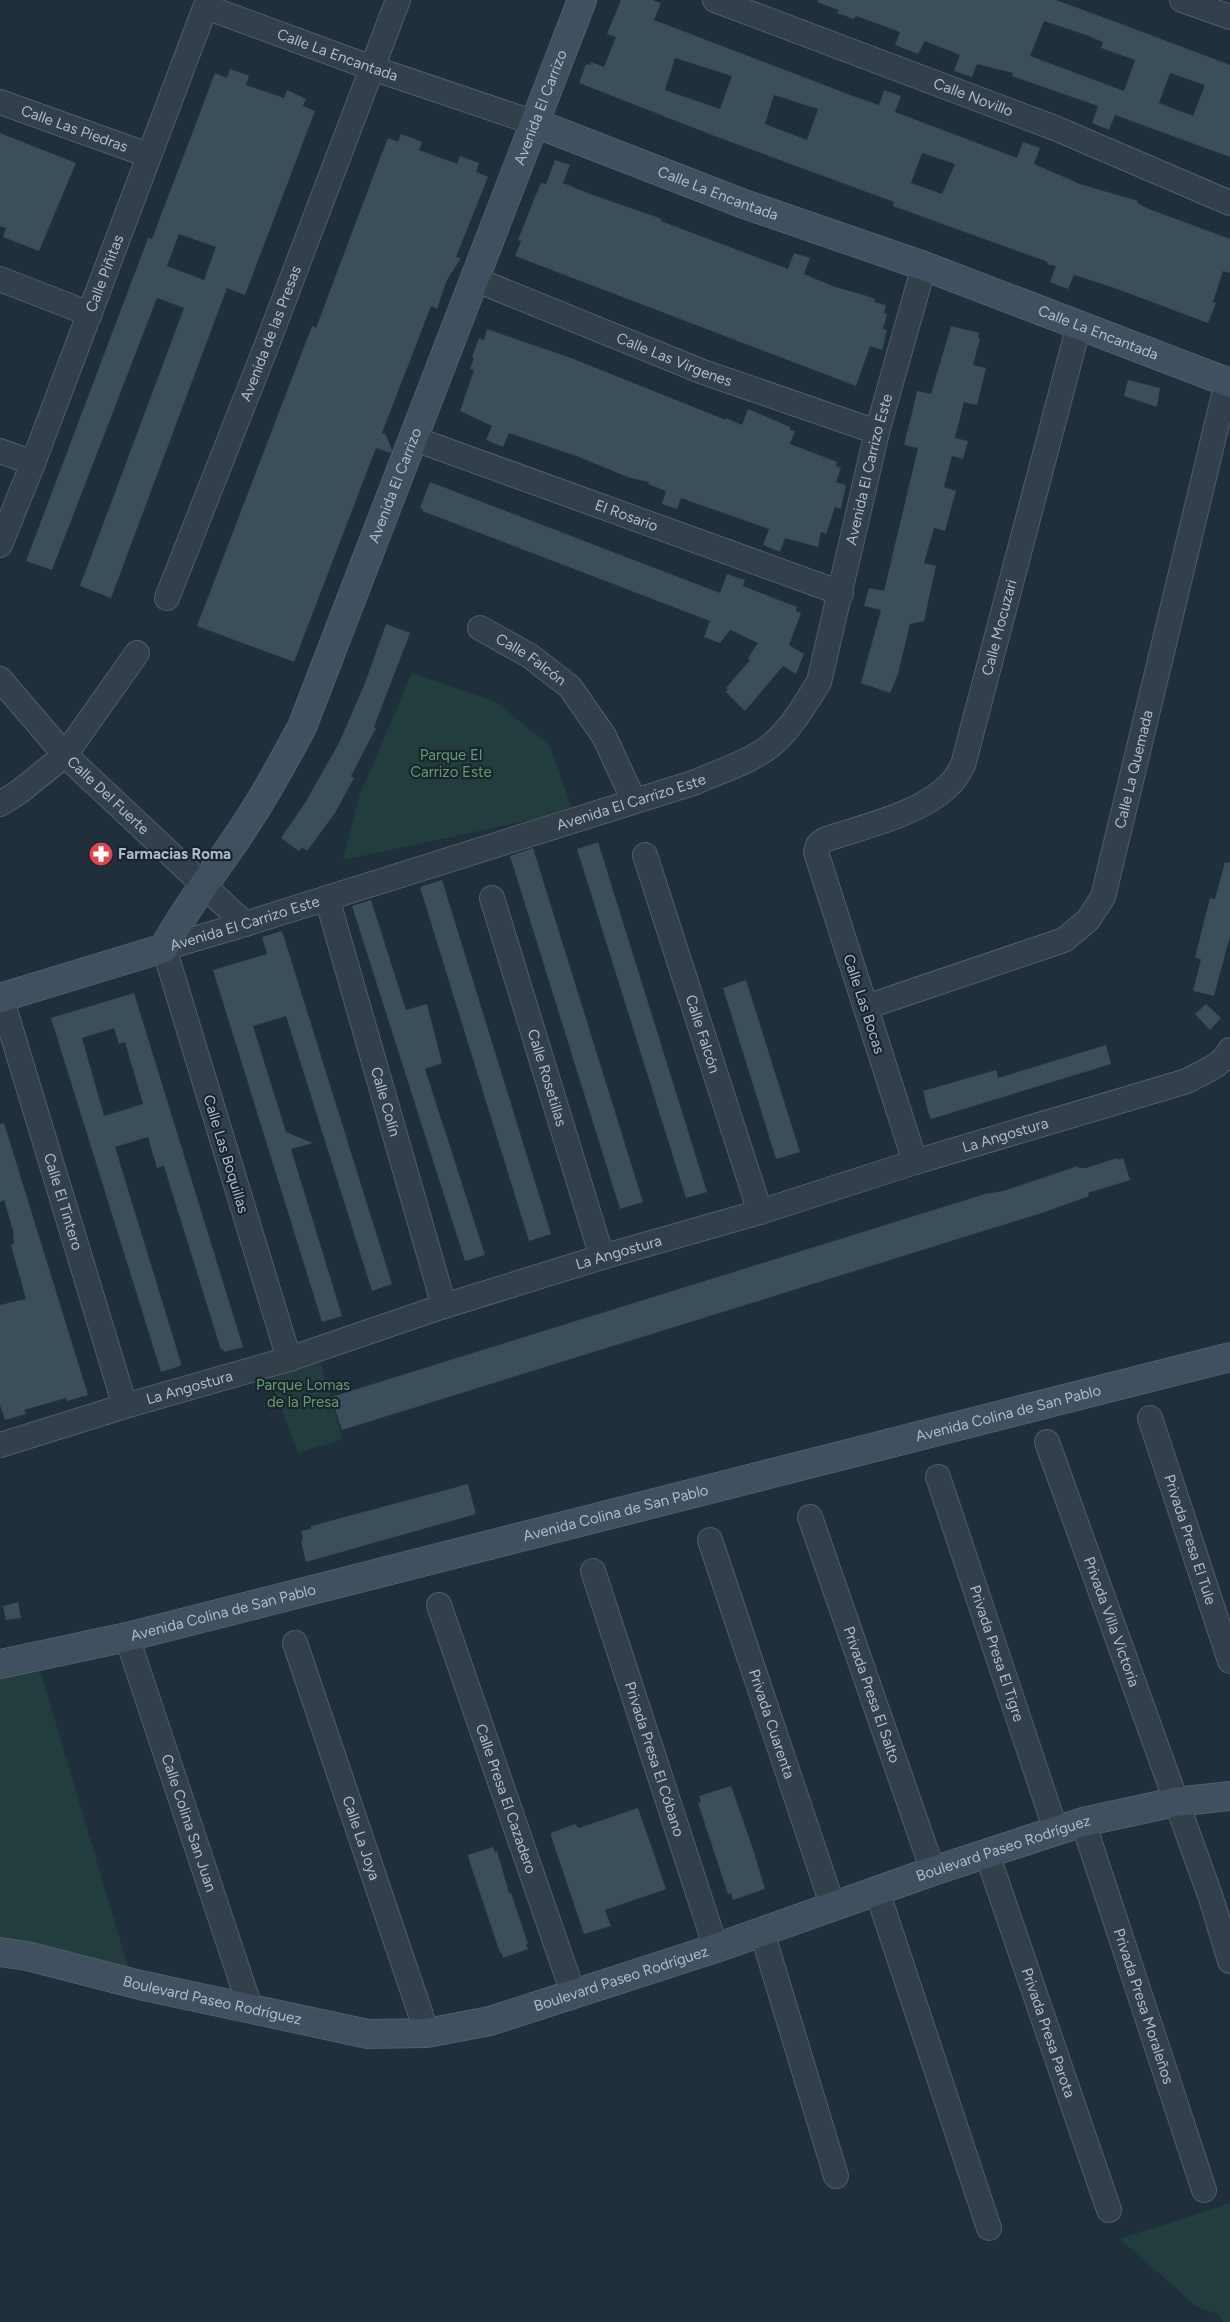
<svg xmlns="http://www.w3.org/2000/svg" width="1230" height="2322" font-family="Figtree,sans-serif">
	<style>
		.green { fill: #213d3d }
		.building { fill: #3b4e5c; fill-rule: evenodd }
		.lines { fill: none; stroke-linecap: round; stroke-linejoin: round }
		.street-casing { stroke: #515e6a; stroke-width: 26 }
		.secondary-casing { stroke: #515e6a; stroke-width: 30 }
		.street { stroke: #33404c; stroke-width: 24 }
		.secondary { stroke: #415060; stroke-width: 28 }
		.labels { text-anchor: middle; stroke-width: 4.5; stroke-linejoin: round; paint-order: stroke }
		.street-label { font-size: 15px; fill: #aebbc8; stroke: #192531 }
		.park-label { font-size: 15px; fill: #639c69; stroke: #192531 }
		.poi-label { font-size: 15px; font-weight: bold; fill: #aebbc8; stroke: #192531; text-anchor: start }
	</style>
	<rect width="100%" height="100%" fill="#1f2f3c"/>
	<!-- green -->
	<path class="green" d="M412,673L496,702L550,746L573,811L343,860L360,794Z
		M320,1361L343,1439L298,1453L270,1377Z
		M34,1650L133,1983L0,1951V1657Z
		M1230,2203V2322H1223L1218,2314L1197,2307L1120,2239Z"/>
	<!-- building -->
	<path class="building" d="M621,0H652L661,3L654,20L853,96L879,105L884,90L901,96L895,112L1017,158L1023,142L1040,148L1034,164L1080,184L1138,201L1137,203L1149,209L1230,239V273L1223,271L1213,302L1216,303L1208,323L1109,286L1074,275L1068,289L1050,282L1056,266L1047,264L1048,262L893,206L894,202L712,135L579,83L586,64L590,65L591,62L604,67L616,37L607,34ZM675,58L732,76L720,109L665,90ZM774,95L818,109L807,140L765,124ZM922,153L955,164L942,194L911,183Z
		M818,0H1056L1124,25L1230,65V157L1115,115L1109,130L1092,123L1098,106L1012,76L1013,73L977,64L972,77L954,71L960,55L925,41L918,54L895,45L900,32L856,16L854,19L837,13L839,10L817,2ZM1044,21L1086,35L1103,42L1101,48L1135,60L1124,91L1030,56ZM1170,73L1205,85L1193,116L1159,103Z
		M230,69L249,76L246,85L284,98L287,90L306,99L303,106L315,111L245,295L227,288L111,598L80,586L184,308L157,298L52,570L26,561L148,238L152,239L215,73L227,78ZM179,234L216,247L204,280L167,266Z
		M0,133L76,163L39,251L3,237L6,228L0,226Z
		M401,134L422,142L419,150L457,164L460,156L479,163L476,172L488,177L456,257L461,258L447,280L437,309L431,306L382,433L386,435L392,450L391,453L376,448L294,662L197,626L312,326L316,328L380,158L388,138L398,142Z
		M555,160L570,165L563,183L593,195L662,219L661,221L788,269L794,253L810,258L804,274L835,287L864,295L875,299L874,302L886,305L884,313L887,314L883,329L887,330L882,350L870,346L856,386L515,256L521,241L518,240L535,197L541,183L546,184Z
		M951,326L979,333L978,338L980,339L973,365L986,368L977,405L964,402L955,438L968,441L963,459L952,456L944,487L956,491L945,531L934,528L924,563L936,566L924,621L910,624L898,674L890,693L861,683L881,610L864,606L869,588L884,591L918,448L904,445L913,409L917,391L931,394Z
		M487,329L571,358L726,420V418L742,425L748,409L790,427V430L795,431L790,444L837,462L836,466L841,468L836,482L846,485L841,509L835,507L826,534L821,532L818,547L785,538L780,552L763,545L769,529L681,498L677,509L662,504L666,491L648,484L649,482L630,478L579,457L509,433L503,447L486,440L492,426L460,411L474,370L470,369L474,358L472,357L479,338L484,340Z
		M1128,380L1160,388L1157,407L1124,396Z
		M430,482L720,593L727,574L745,580L743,586L797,607L796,611L801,613L789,645L804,654L796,674L783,666L745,711L726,692L728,690L726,688L750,660L748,658L758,643L730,630L720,643L704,637L710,621L422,511L423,509L420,508Z
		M386,624L410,633L374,727L376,728L351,776L354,778L335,813L307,851L302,847L299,851L281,838L305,803L339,743L365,683Z
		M598,842L707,1192L686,1198L577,849Z
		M533,848L643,1202L620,1209L510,856Z
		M1225,862L1230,863V936L1214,996L1193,991L1201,959L1195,958L1210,898L1215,899Z
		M442,880L551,1234L529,1241L420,887Z
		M371,900L406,1010L427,1004L442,1063L425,1069L485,1255L465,1261L352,906Z
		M282,931L392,1284L372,1291L286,1016L253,1026L286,1132L313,1143L291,1149L342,1316L322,1322L213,970L267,954L262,937Z
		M746,980L800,1152L776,1159L723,988Z
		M134,993L243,1347L224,1352L223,1349L221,1350L164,1166L157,1168L148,1137L115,1147L181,1363L180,1366L161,1372L51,1018ZM114,1028L119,1044L125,1042L143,1104L104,1116L82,1038Z
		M1206,1004L1221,1018L1210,1030L1195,1014Z
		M1106,1045L1111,1064L931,1119L928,1112L923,1091L996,1070L998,1078Z
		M4,1123L88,1395L67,1401L66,1398L24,1410L26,1414L5,1420L0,1405V1305L26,1299L11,1245L14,1244L13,1230L4,1200L0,1202V1124Z
		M1117,1158L1118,1160L1123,1158L1130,1180L1088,1193L1089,1196L1045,1212L342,1430L331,1397L985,1194L1003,1191L1078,1166L1079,1168H1086Z
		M468,1484L476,1514L306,1562L301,1542L303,1539L301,1531L311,1529V1526Z
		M18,1602L21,1618L6,1620L3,1606Z
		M731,1786L752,1846L765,1889L733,1900L731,1893L728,1894L698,1803L701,1802L699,1796Z
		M638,1808L666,1889L605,1910L611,1926L584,1934L551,1836V1833L575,1824L579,1828Z
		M493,1847L495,1852L497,1851L509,1893H511L528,1944H526L528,1949L503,1958L502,1953H500L469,1860L468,1855Z"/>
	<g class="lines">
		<defs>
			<g id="street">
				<path id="s1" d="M715,0L1055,128L1230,203"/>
				<path d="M1182,0L1230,17"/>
				<path id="s2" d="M206,7L372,68L535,123"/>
				<path id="s3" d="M0,102L148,155"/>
				<path d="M0,279L90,314"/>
				<path id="s4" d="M474,279L703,372L877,432"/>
				<path id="s5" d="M412,438L841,593"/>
				<path d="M0,451L33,463"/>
				<path id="s6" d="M0,545L33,463L208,0"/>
				<path id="s7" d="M167,598L266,347L398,0"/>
				<path id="s8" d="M480,628L530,656L570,687L604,736L634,801"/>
				<path id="s9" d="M0,679L65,755L245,924"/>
				<path d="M0,804L19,792L65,755L137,653"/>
				<path id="s10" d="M645,855L760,1212"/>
				<path id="s11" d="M327,898L444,1306"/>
				<path id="s12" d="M492,898L602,1257"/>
				<path id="s13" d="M1,997L125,1406"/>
				<path id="s14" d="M866,1007L1064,940L1088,920L1103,897L1227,382"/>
				<path id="s15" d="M915,1162L816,852L818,845L824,840C864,826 924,814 953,781C957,776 960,770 963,765L1079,325"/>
				<path id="s16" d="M289,1359L164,948L245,924L696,782C720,771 747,763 769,747C790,731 805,704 819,682L877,432L924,266"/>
				<path id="s17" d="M1150,1418L1230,1661"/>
				<path id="s18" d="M1047,1442L1211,1898L1230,1961"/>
				<path id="s19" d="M0,1445L125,1406L289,1359L444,1306L602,1257L760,1212L915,1162L1187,1081C1201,1073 1223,1065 1230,1050"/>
				<path id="s20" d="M938,1477L1056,1831"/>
				<path id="s21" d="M810,1517L933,1871"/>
				<path id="s22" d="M710,1540L833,1907"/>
				<path id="s23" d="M593,1571L716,1948"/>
				<path id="s24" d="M439,1605L573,1993"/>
				<path id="s25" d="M127,1637L251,2010"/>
				<path id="s26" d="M295,1643L427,2033"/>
				<path id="s27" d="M1083,1822L1204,2190"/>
				<path id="s28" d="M987,1854L1109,2210"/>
				<path d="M877,1891L989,2228"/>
				<path d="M762,1932L836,2176"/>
			</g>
			<g id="secondary">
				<path id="s29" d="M535,123L744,204L924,266L1230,383"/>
				<path id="s30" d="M0,998L164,948C185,908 213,874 238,836C262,801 282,764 302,727L582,0"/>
				<path id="s31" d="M0,1664L127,1637L1230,1357"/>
				<path id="s32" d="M0,1952L27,1956L140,1985L368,2034L427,2033L490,2021L716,1948L933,1871L1083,1822L1175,1802L1230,1796"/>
			</g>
		</defs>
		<!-- street casing -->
		<use href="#street" class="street-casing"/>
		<!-- secondary casing -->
		<use href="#secondary" class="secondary-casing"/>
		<!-- street -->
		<use href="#street" class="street"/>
		<!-- secondary -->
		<use href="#secondary" class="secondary"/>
	</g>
	<!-- icons -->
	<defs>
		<symbol id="pharmacy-disc" viewBox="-11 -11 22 22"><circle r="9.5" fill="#e0444e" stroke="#192531"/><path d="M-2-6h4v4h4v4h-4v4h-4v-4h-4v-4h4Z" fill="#fff"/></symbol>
	</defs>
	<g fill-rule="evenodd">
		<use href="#pharmacy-disc" x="87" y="840" width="28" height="28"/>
	</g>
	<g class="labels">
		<!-- street labels -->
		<g class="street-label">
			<text dy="5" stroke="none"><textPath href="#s2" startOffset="140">Calle La Encantada</textPath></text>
			<text dy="5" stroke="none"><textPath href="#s1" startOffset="276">Calle Novillo</textPath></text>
			<text dy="5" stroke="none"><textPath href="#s30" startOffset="1096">Avenida El Carrizo</textPath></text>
			<text dy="5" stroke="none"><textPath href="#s3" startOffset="79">Calle Las Piedras</textPath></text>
			<text dy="5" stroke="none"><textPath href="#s29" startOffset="196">Calle La Encantada</textPath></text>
			<text dy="5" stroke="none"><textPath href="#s6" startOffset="291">Calle Piñitas</textPath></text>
			<text dy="5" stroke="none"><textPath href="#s29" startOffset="601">Calle La Encantada</textPath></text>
			<text dy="5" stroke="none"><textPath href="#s7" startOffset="284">Avenida de las Presas</textPath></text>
			<text dy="5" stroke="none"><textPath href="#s4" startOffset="216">Calle Las Virgenes</textPath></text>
			<text dy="5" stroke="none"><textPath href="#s16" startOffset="1369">Avenida El Carrizo Este</textPath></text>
			<text dy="5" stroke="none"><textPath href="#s30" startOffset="691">Avenida El Carrizo</textPath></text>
			<text dy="5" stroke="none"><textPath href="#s5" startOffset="228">El Rosario</textPath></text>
			<text dy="5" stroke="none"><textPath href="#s15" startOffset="645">Calle Mocuzari</textPath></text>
			<text dy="5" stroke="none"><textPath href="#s8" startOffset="60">Calle Falcón</textPath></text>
			<text dy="5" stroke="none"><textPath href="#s14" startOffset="399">Calle La Quemada</textPath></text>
			<text dy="5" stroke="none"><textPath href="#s9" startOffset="159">Calle Del Fuerte</textPath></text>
			<text dy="5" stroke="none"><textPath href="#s16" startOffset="919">Avenida El Carrizo Este</textPath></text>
			<text dy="5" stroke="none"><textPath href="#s16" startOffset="514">Avenida El Carrizo Este</textPath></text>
			<text transform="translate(864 1004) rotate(72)" y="5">Calle Las Bocas</text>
			<text dy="5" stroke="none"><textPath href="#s10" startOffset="188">Calle Falcón</textPath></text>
			<text dy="5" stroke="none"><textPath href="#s12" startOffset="188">Calle Rosetillas</textPath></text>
			<text dy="5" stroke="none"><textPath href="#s11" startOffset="212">Calle Colín</textPath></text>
			<text dy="5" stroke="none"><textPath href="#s19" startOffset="1052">La Angostura</textPath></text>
			<text transform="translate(226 1154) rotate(73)" y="5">Calle Las Boquillas</text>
			<text dy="5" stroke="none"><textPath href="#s13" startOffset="214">Calle El Tintero</textPath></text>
			<text dy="5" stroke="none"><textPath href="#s19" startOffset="648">La Angostura</textPath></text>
			<text dy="5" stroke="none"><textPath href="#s19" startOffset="198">La Angostura</textPath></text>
			<text dy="5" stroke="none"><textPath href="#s31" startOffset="1039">Avenida Colina de San Pablo</textPath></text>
			<text dy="5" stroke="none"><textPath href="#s31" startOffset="634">Avenida Colina de San Pablo</textPath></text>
			<text dy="5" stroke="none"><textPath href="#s17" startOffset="128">Privada Presa El Tule</textPath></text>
			<text dy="5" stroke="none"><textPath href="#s31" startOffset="229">Avenida Colina de San Pablo</textPath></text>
			<text dy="5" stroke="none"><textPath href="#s18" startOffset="191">Privada Villa Victoria</textPath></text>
			<text dy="5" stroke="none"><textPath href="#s20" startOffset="186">Privada Presa El Tigre</textPath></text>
			<text dy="5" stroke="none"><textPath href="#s21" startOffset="188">Privada Presa El Salto</textPath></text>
			<text dy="5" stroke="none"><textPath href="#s22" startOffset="194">Privada Cuarenta</textPath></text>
			<text dy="5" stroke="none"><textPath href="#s23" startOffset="198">Privada Presa El Cóbano</textPath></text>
			<text dy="5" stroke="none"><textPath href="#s24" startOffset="205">Calle Presa El Cazadero</textPath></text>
			<text dy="5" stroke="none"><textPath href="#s25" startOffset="196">Calle Colina San Juan</textPath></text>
			<text dy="5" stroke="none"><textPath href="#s26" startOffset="206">Calle La Joya</textPath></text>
			<text dy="5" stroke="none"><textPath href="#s32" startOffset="1042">Boulevard Paseo Rodríguez</textPath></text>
			<text dy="5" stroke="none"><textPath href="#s32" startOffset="638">Boulevard Paseo Rodríguez</textPath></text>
			<text dy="5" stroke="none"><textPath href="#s32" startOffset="218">Boulevard Paseo Rodríguez</textPath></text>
			<text dy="5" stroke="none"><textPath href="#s27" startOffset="194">Privada Presa Moraleños</textPath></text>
			<text dy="5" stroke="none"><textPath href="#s28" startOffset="189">Privada Presa Parota</textPath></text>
		</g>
		<!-- park labels -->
		<g class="park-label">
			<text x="451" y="760">Parque El<tspan x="451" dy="17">Carrizo Este</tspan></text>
			<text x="303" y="1390">Parque Lomas<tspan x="303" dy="17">de la Presa</tspan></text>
		</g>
		<!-- poi labels -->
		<g class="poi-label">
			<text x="118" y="859">Farmacias Roma</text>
		</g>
	</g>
</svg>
